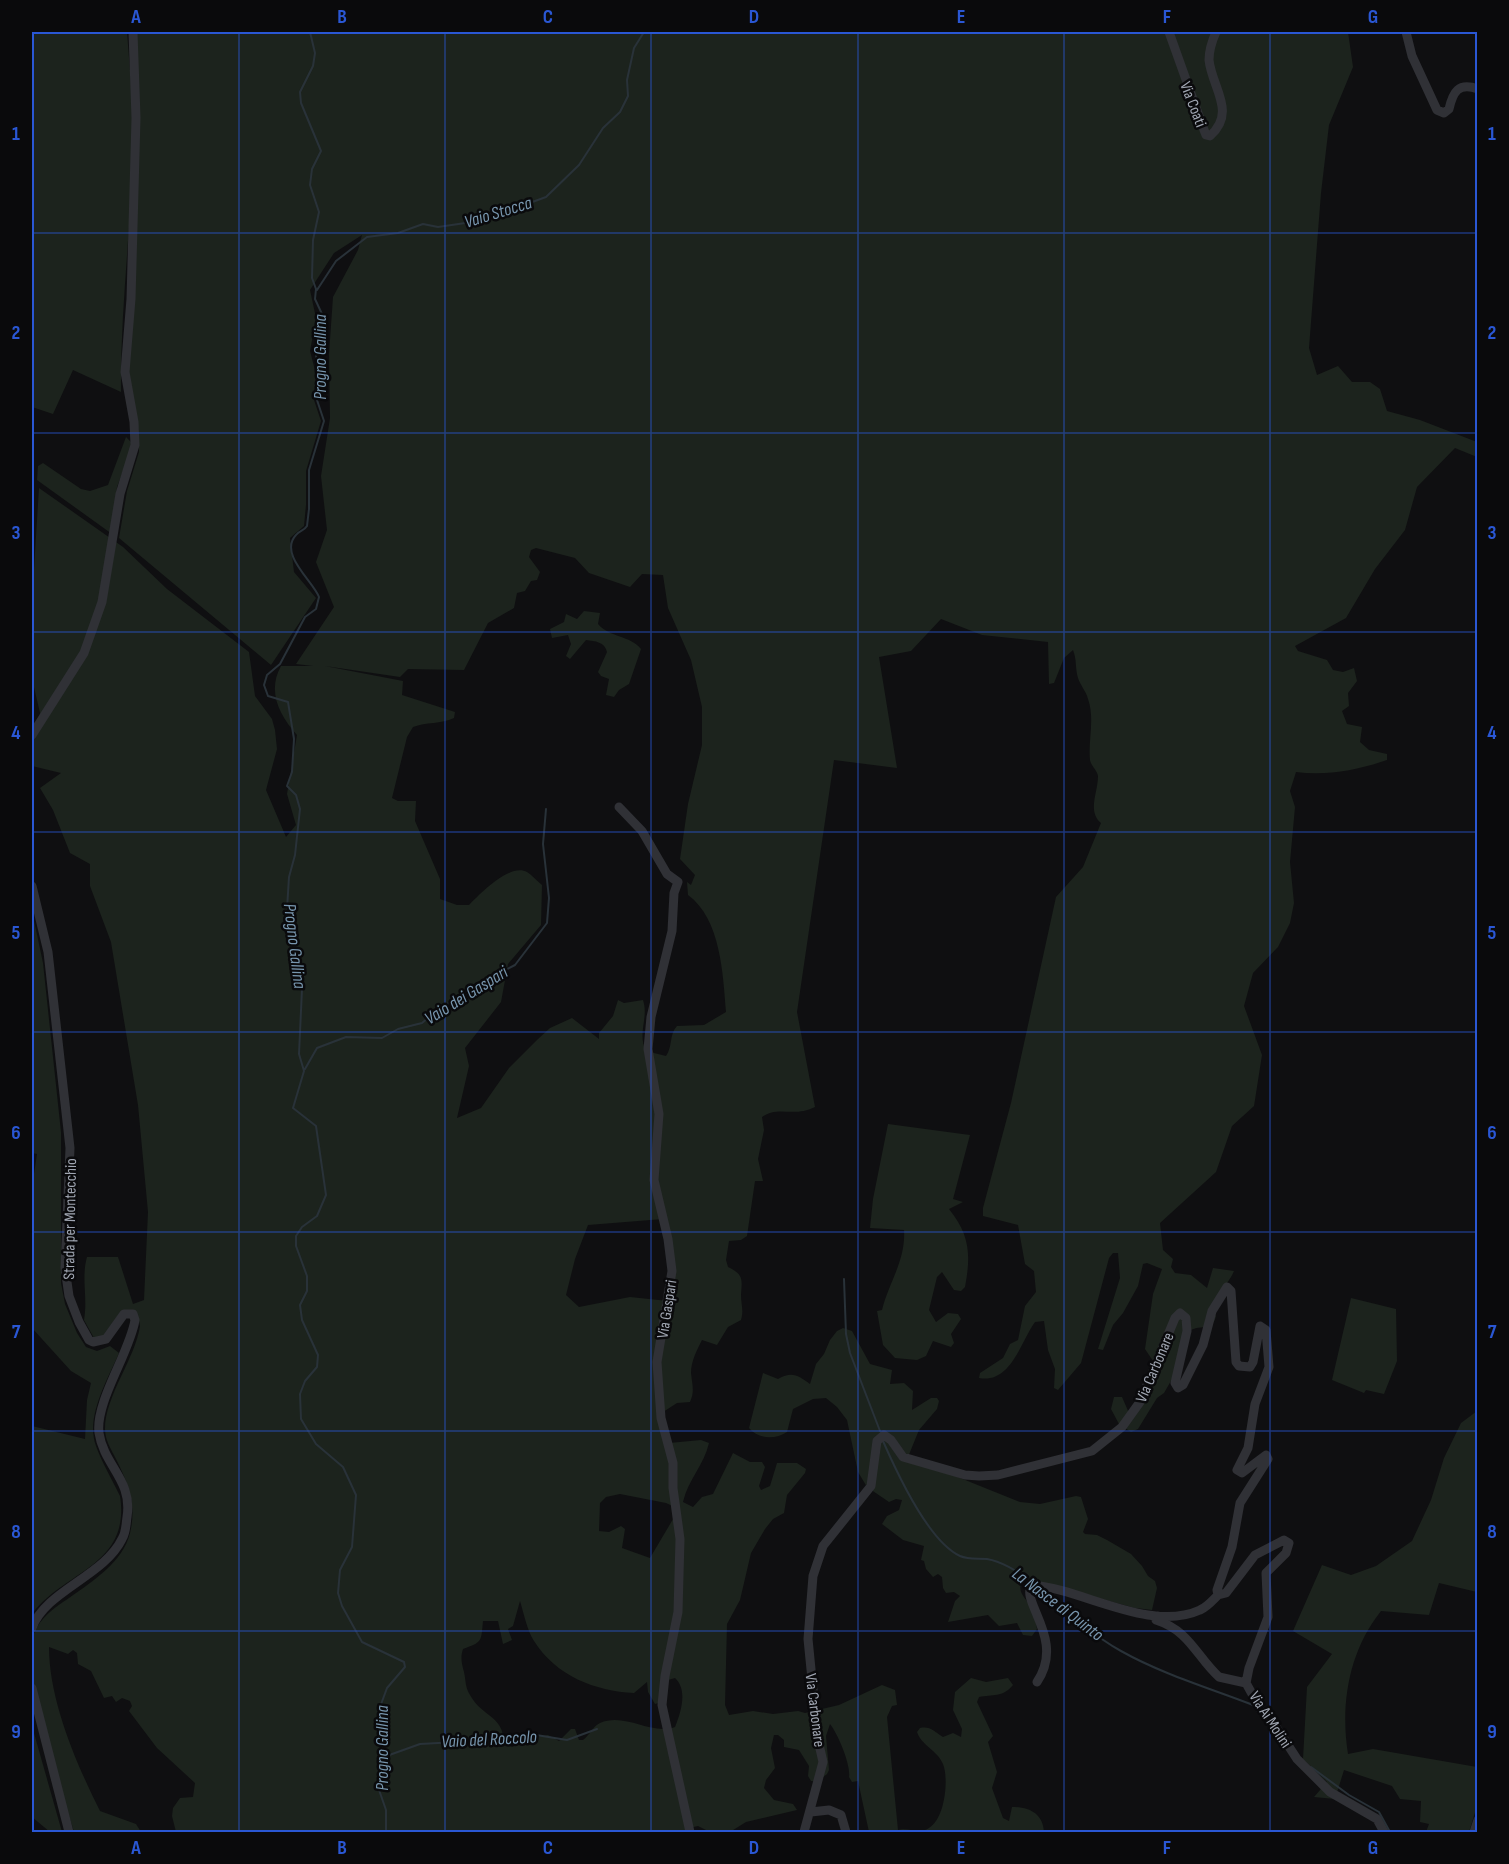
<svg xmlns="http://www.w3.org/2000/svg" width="1509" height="1864" font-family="'Sofia Sans Condensed',sans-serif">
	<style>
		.green { fill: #1c231d; fill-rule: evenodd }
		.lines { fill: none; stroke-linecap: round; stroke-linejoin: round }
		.stream { stroke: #293239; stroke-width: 2 }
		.minor { stroke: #303136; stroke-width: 9 }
		.grid { fill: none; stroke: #2a57d4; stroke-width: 1.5; stroke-opacity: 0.55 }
		.labels { text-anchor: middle; stroke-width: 5; stroke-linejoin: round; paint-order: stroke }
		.street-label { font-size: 16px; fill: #a0a6b2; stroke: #0a0a0c }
		.water-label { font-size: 18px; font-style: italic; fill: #7795ad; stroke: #0a0a0c }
		.neatline { fill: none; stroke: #2a57d4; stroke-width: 2 }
		.grid-label { font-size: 20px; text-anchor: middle; font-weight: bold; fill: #2a57d4 }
	</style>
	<rect width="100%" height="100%" fill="#0f0f11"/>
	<!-- green -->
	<path class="green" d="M32,32H127C129,60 132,89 133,118C134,210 120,301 121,392L73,370L53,414L32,407Z
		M137,32H1348L1353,67L1329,125L1321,193L1309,348L1317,375L1338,366L1352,382H1370L1380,389L1387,411L1420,420L1477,442V457L1455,448L1417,487L1405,530L1375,569L1346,618L1295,646L1298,651L1327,660L1333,670L1343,672L1354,668L1357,681L1348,693L1349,706L1342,711L1347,724L1362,727L1360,742L1369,750L1387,754V760C1358,770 1327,776 1296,772L1290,791L1295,807L1290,862L1294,903L1290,923L1278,947L1253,973L1244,1006L1262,1055L1254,1106L1232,1126L1216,1172L1160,1223L1163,1250L1173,1259L1171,1267L1175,1273L1191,1275L1207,1288L1213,1268L1234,1271C1226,1289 1218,1287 1213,1311L1216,1316C1212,1333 1199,1323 1188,1332L1176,1372L1164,1393L1157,1398L1138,1429L1131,1432L1119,1424L1111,1409L1114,1397H1122L1129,1413H1136L1153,1361L1145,1349L1153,1294L1162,1269L1147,1263L1143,1264L1138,1286L1123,1313L1113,1325L1103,1350L1098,1349L1120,1278L1118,1253H1113L1109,1258L1081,1363L1058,1390L1054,1388L1055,1369L1048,1350L1044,1321L1035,1322C1021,1341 1011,1384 979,1378L980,1373L1003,1358L1010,1344L1018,1340L1025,1306L1036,1292L1034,1271L1025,1264L1018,1225L983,1216V1208L1011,1103L1056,897L1083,867L1101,823C1087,811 1098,793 1098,776C1097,770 1091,766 1090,760C1088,740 1095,719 1088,699C1086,691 1080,685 1078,678C1075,668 1077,660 1073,650L1064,658L1054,683L1049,684L1048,642L982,635L941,619L911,651L879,657L897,768L834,760L797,1012L815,1107C793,1118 779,1105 762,1117L764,1130L758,1159L763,1181H755L747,1236L741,1240L729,1241L726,1260L728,1267C744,1275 742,1279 741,1295C741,1305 744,1310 741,1320L728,1327L717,1345L702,1340C697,1350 691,1361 691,1373C692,1384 695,1391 690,1402L677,1403L660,1414L669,1443L701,1440L709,1443C704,1465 688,1480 683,1502L693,1507L702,1497L713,1494L733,1453L750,1462H762L765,1467L759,1486L761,1490L770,1486L777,1463H797L806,1469L805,1473L787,1495L784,1513L773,1519L765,1529L751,1553L740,1600L727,1624L725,1705L729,1715L753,1711L773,1714L798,1711L805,1713L839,1705L882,1685L895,1690L897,1705L892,1706L887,1717L898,1830C908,1827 919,1835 929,1828C945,1819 949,1779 943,1764C938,1751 921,1745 917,1732L920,1728C931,1726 934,1732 943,1737L953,1733L961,1737L962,1729L953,1710L955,1692L971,1678L986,1682L1008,1678L1013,1685C1002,1698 993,1694 979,1697L977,1702L993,1736L988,1742L997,1772L992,1788L1003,1818L1009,1821L1012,1807C1030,1807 1043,1814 1044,1832H869L858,1781L852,1782L849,1777C851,1765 838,1734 830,1724L826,1736L829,1770L827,1774L817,1782L811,1781L808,1776L809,1766L799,1750L784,1747V1740L778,1735H774L771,1748L775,1768L766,1780L764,1788L774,1800L793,1804L797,1810L746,1822L730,1832H710L698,1826L689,1828V1832H176L172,1816L173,1808L180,1798L193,1797L195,1783L157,1748L129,1711L132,1706L130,1701L122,1698L116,1702L112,1696L104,1698L91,1671L78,1664L77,1653L73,1650L68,1654L49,1647C49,1700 76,1763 100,1811L136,1824L141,1832H74C62,1790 20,1676 33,1637C38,1619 54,1608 69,1598C93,1581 123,1562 130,1533C137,1504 128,1483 116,1459C111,1449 105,1440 105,1429C105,1396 135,1359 140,1326L139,1320L119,1314L102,1337L94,1338L84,1320C88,1298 81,1278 87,1257H118L133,1304L144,1300L148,1212L138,1105L111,942L90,886V864L70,853L53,810L40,788L61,773L32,766V732L41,717L32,679V601L39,488L123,547L167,589L249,652L255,696L272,719L275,730L277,749L266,790L286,837L296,825L287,794L297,735C279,715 267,691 281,666H313L296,664L334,607L316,562L327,530L321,476L330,418L329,354L333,297L358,250L362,235L334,253L310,290L316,318L310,351L316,374L314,400L321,421L306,471V505L304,526L290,538L294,572L316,598L271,665L119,538L127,491L139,452V432L128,376ZM536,548L575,558L589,573L630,587L642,574L663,575L668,608L691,660L702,707V745L688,804L680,859L695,875L691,885L687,882L688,895C721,919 723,975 726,1012L704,1025L677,1026C669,1034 673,1046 666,1056L646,1051C637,1033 649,1018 643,1000L624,1003L618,1000L613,1016L599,1033V1039L572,1018L550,1028L538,1039L509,1068L481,1108L457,1118L469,1066L465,1048L501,1002L508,964L541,925L542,885C537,881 532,875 527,872C510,863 481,893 469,905H457L440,899V879L415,821L416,801H398L392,798L407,737L413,727C426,722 441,724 454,718L455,712L402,695L403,681L325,666L400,677L408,669L464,670L488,623L514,608L517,593L525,591L531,581L537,580L540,572L529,557L531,550ZM663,1219L673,1282L668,1301L630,1297L579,1307L566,1295L575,1259L588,1225ZM620,1494L666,1503L679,1509L650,1558L622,1548L625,1529L621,1526L609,1532L599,1531L600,1503L606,1497ZM520,1601C524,1614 527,1630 534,1641C556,1676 595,1691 634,1693L647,1682L648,1692L655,1704L662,1702L668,1680L675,1678C688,1690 681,1712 675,1727C651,1736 626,1712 600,1723C593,1726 589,1736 583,1740H579L575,1729H571L559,1741L548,1735L535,1737L512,1747L505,1743C501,1713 483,1718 470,1695C465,1687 466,1681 464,1672C462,1664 460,1658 463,1649C483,1642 481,1641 483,1621H498L503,1644L512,1640L508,1629L513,1626Z
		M126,437L133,444L117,487L112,534L37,480L38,466L43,463L81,489L90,491L108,485Z
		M584,611L600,613L598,624C610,638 630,635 641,649L629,684L619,690L614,697L606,695L609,679L601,676L598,672L607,652C605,642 595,641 586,640L570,659L566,656L571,644L568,635L552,638L550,629L564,622L566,614L577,619Z
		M32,911L43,963L61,1132V1283L65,1304L77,1333L86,1347L97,1351L110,1346L119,1353C108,1379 85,1417 96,1446C102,1463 112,1479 120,1496C131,1566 64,1571 32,1614V1426L85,1439L87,1400L91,1383L71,1371L32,1328V1187L37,1154L32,1153Z
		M888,1124L970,1135L953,1199L963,1202L949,1209C970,1235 971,1255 965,1287L961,1291L954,1290L942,1272L937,1277L929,1310L936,1322L948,1313L958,1314L961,1319L951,1334L954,1343L951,1347L933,1341L926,1356L917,1360L895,1358L883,1345L877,1311L882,1310C889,1282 906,1260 904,1230L870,1228L873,1199Z
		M1351,1298L1396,1309L1397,1361L1384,1394L1366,1390L1364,1393L1332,1380Z
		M843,1328L852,1331L870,1364L892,1370L890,1384L904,1383L913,1391L912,1410L931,1398H937L939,1401L937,1409L919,1430L908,1457L1020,1502L1040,1504L1076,1496L1081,1497L1088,1519L1083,1532L1085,1534L1097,1535L1107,1540L1131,1554L1142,1566L1148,1576L1155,1581L1157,1588L1152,1610L1135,1608L1024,1578C1014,1592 1027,1598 1032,1609C1034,1615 1036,1622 1037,1629L1032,1636L1023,1635L1017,1623L999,1626L988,1615L948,1622L955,1601L960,1596L954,1592L946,1593L943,1588L942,1577L938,1574L933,1577L926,1569L924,1561L921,1560L924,1546L903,1540L882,1524L887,1516L899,1510L902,1500L896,1499L889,1502L867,1487L858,1472L847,1420L837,1407L826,1398L813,1399L793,1409L787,1432C775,1440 758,1439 749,1428L763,1373L778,1379C792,1371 798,1375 810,1384L816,1364L824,1354L830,1340L837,1331Z
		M1477,1411V1592L1439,1583L1429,1615L1381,1611C1349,1651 1340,1704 1348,1754L1373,1749L1477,1767V1806L1469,1832H1426L1429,1824L1420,1822L1421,1801L1400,1799L1392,1786L1344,1770L1335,1799L1314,1797L1327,1782L1303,1759L1307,1687L1332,1654L1293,1631L1322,1565L1351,1575L1376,1566L1412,1541L1431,1500L1444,1458L1461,1423Z
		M32,1726L62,1832H50L32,1817Z"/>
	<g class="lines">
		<!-- stream -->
		<path class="stream" d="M310,32L315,53L313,66L300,92L301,103L321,151L312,169L310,185L319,212L313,240L312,278L316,289L315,299L322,314L316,338V356L321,369L317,400L324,421L309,470V509L307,526C304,531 300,530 296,535C278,554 314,582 319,597L316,609L305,617L280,664L267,675L264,685L268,696L288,702L294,739L292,772L287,786L296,795L300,809L295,855L289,877L287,909L294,932V955L302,989L299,1054L304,1071L293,1108L316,1126L326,1195L317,1216L302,1227L296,1236V1246L307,1276V1291L300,1305L302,1320L318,1355L317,1367L305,1381L300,1394L301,1419L316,1444L343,1467L356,1495L352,1547L340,1570L338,1593L342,1606L362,1642L404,1662L405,1667L387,1688L380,1707L383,1739L378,1787L386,1810V1832
			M317,290L336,261L367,237L398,233L423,224L438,227L479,221L492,213L516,208L546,197L579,165L603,128L620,112L628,96L627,80L634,48L644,32
			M305,1069L317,1048L346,1037L382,1038L398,1029L422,1023L440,1008L459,997L475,992L490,978L515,965L547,923L549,898L543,844L546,809
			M844,1279L846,1334L850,1353L880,1431
			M883,1441C897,1473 928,1541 960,1556C969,1560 978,1558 987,1559C1004,1562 1019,1573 1033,1582
			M1045,1591C1069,1613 1092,1635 1121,1651C1162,1674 1209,1688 1253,1705
			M381,1758L420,1744L475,1741L530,1734L567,1740L597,1729
			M1311,1767L1349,1795L1379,1812L1390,1832"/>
		<!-- minor -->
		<path class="minor" d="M1169,32L1204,130L1206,135L1210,136C1237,112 1212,88 1209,60C1209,50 1212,41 1216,32
			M1406,32L1412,56L1437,110L1444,113L1449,109C1453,92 1458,82 1478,89
			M32,735L84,653L102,602L120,494L135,445L134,422L125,372L131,299L136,118L133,32
			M619,807L642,831L667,874L678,882L674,893L672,931L651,1017L648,1049L659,1114L654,1180L668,1239L672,1271L657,1362L661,1418L673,1463V1488L680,1539L678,1612L665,1676L662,1705L690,1832
			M32,886L48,952L70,1148L65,1268L69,1296L79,1322L89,1340L93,1342L106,1339L124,1314H133L135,1320C130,1352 95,1402 99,1433C104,1466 133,1480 127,1517C126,1524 126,1533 122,1539C104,1576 45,1591 32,1628
			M1158,1616L1156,1620C1190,1631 1196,1656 1219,1677L1246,1683L1261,1710L1269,1716L1297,1759L1330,1792L1377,1819L1384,1832
			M1037,1682C1066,1639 1019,1601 1032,1585C1083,1589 1150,1633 1200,1610C1207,1607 1213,1600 1218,1595
			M32,1688L69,1832
			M811,1812L829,1810L841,1815L846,1832
			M804,1832L823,1762L818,1740L808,1639L813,1576L823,1546L871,1486L877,1441L884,1435L891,1440L903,1457L965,1475L979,1476L998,1475L1092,1451L1122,1427L1140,1402L1175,1318L1180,1313L1186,1318L1187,1331L1175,1383L1178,1388L1183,1385L1203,1345L1212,1311L1227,1287L1231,1291L1236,1362L1239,1366L1250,1367L1253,1362L1260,1326L1266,1330L1269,1367L1255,1404L1248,1448L1237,1470L1242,1473L1266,1455L1268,1459L1240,1503L1232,1547L1217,1590L1218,1595L1226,1593L1255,1555L1284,1540L1289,1543L1286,1553L1266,1573L1268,1617L1249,1668L1246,1683
			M1474,1832L1478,1820"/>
	</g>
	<!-- grid -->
	<path class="grid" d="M239,32V1832M445,32V1832M651,32V1832M858,32V1832M1064,32V1832M1270,32V1832M32,233H1478M32,433H1478M32,632H1478M32,832H1478M32,1032H1478M32,1232H1478M32,1431H1478M32,1631H1478"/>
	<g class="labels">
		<!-- street labels -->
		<g class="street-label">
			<text transform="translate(1194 104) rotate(69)" y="6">Via Coati</text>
			<text transform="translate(69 1219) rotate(-89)" y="6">Strada per Montecchio</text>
			<text transform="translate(666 1309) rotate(-81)" y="6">Via Gaspari</text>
			<text transform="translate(1154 1367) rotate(-67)" y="6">Via Carbonare</text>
			<text transform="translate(816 1710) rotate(83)" y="6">Via Carbonare</text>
			<text transform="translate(1271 1719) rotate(57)" y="6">Via Ai Molini</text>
		</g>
		<!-- water labels -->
		<g class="water-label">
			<text transform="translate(498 212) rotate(-17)" y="6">Vaio Stocca</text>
			<text transform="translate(320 357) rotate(-90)" y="6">Progno Gallina</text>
			<text transform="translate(295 946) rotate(83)" y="6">Progno Gallina</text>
			<text transform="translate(466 995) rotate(-32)" y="6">Vaio dei Gaspari</text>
			<text transform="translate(1058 1604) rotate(37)" y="6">La Nasce di Quinto</text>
			<text transform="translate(489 1739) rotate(-3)" y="6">Vaio del Roccolo</text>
			<text transform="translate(382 1748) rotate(-90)" y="6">Progno Gallina</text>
		</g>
	</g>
	<!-- border -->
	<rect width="1509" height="1864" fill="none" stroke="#0a0a0c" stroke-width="66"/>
	<rect x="33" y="33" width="1443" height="1798" class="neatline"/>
	<g class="grid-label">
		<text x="136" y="23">A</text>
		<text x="342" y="23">B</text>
		<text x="548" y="23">C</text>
		<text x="754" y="23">D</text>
		<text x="961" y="23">E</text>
		<text x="1167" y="23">F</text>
		<text x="1373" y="23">G</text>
		<text x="16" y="140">1</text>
		<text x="1492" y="140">1</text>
		<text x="16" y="339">2</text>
		<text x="1492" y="339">2</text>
		<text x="16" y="539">3</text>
		<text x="1492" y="539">3</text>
		<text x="16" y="739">4</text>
		<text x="1492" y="739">4</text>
		<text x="16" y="939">5</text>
		<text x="1492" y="939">5</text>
		<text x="16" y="1139">6</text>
		<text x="1492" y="1139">6</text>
		<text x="16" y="1338">7</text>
		<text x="1492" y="1338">7</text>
		<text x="16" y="1538">8</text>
		<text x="1492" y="1538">8</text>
		<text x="16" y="1738">9</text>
		<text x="1492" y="1738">9</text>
		<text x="136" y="1854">A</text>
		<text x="342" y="1854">B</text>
		<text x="548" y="1854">C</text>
		<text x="754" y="1854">D</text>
		<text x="961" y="1854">E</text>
		<text x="1167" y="1854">F</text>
		<text x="1373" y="1854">G</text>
	</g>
</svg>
